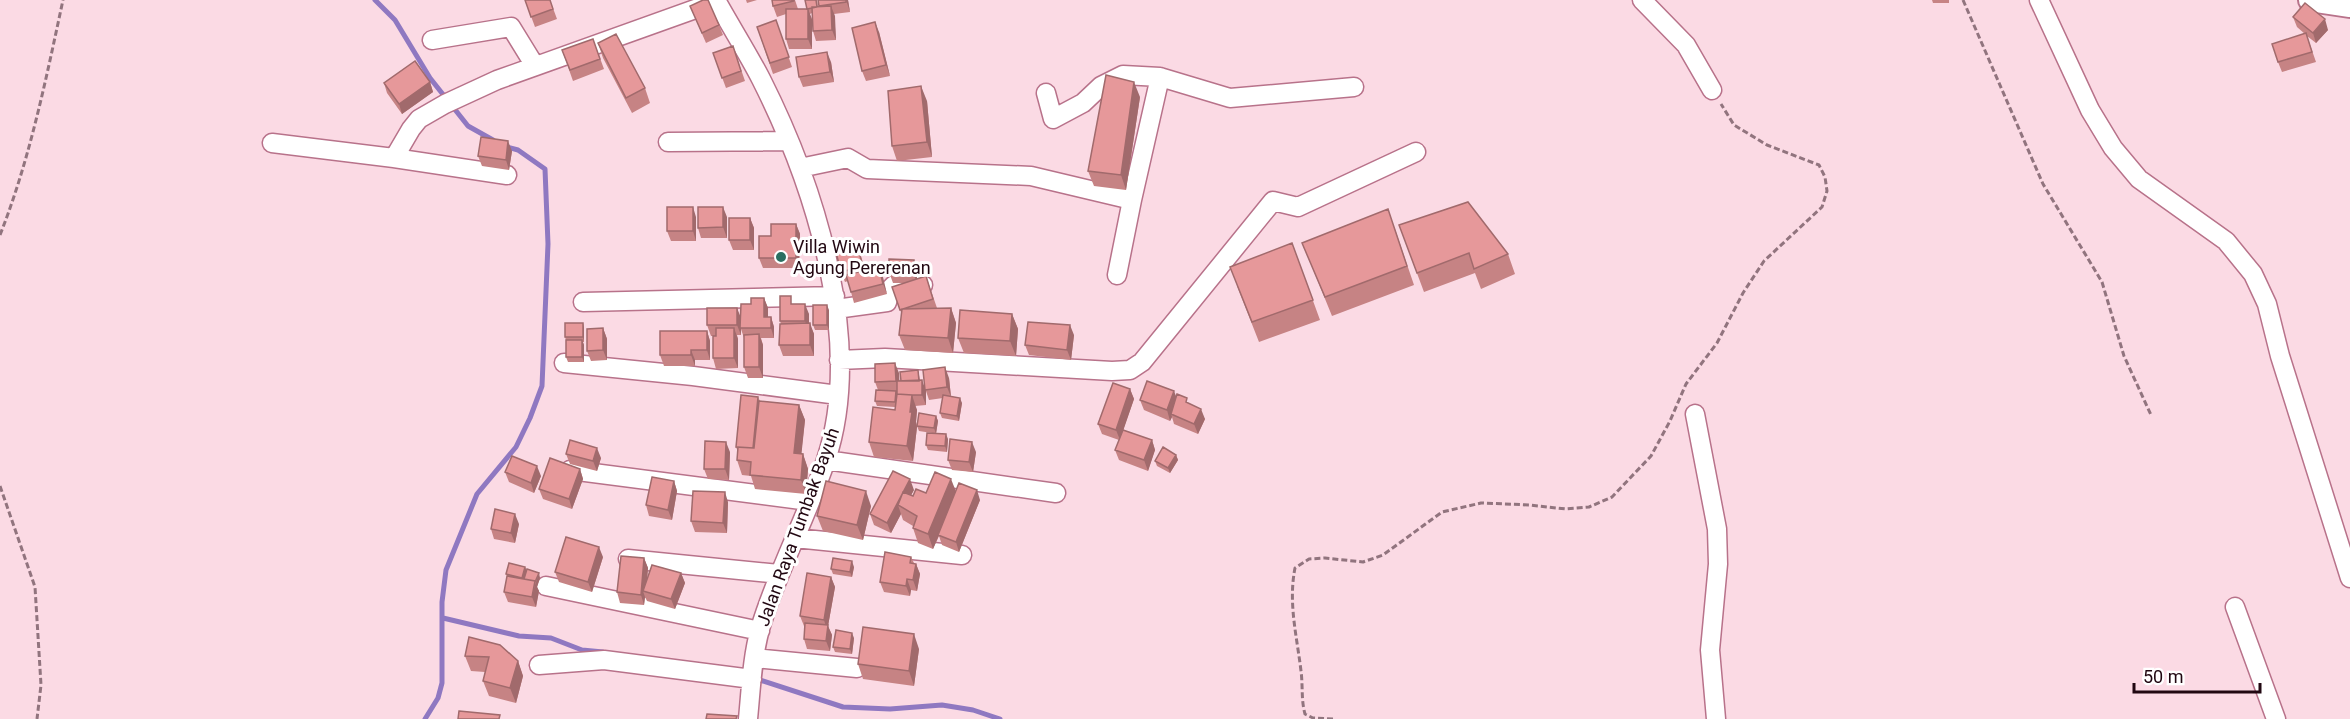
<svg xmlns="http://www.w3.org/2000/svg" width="2350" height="719" font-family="Roboto,sans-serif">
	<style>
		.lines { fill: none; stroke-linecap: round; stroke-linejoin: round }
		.stream { stroke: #8f78c1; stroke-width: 5 }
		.minor-casing { stroke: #b8728a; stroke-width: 21 }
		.major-casing { stroke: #b8728a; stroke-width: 26 }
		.path { stroke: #91747e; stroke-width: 3; stroke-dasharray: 6 3; stroke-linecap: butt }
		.minor { stroke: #fff; stroke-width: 18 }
		.major { stroke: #fff; stroke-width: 22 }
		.wall { fill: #c68384 }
		.shaded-wall { fill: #a16a6c }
		.building { fill: #e6989a; stroke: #a16a6c; stroke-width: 1.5 }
		.poi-dot { fill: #2b6f61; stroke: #fff; stroke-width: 2 }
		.labels { text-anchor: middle; stroke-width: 6; stroke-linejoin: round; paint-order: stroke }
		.poi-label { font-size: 18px; fill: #210711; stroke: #fff; text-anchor: start }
		.street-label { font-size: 18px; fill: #210711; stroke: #fff }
	</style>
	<rect width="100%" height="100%" fill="#fbdae4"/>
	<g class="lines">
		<!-- stream -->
		<path class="stream" d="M375,0L395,20L430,78L468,126L493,140
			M443,618L519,636L551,638L582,650L603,652
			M757,679L843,707L890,709L942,705L973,710L1000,719
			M425,719L438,698L442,683V602L446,570L477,494L516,447L530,418L542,386L548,244L545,169L518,150L507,147"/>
		<defs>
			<path id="minor" d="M716,0C731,27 747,52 761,79C815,186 865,342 826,460C807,517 777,571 760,629C752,658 751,689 748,719
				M1642,0L1686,45L1712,90
				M2039,0L2090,110L2113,148L2139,179L2226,241L2253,274L2267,304L2280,356L2350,578
				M432,40L511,27L535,66
				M1046,93L1053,119L1083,103L1101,86L1123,75L1160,77
				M668,142L788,141
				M272,143L394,158L507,175
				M394,158L411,129L419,119L445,104L497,80L712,3
				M800,168L848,158L867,169L1031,176L1132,200L1160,77L1230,98L1354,87
				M1117,275L1132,200
				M583,302L835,296
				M836,309L887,302L891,288L894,285H923
				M839,360L885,358L1112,371L1130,370L1142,362L1273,201L1298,207L1416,152
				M564,363L693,376L838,395
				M1695,414L1717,529L1718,564L1710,650L1716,719
				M826,460L1056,493
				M570,470L809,501
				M795,538L962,555
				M628,559L779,574
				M546,586L760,631
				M2235,607L2276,719
				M755,658L857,668
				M539,665L604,660L752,679"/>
			<path id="major" d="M2310,0L2350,6"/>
		</defs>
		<!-- minor casing -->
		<use href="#minor" class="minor-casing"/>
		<!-- major casing -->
		<use href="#major" class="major-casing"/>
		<!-- path -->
		<path class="path" d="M1963,0L2043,184L2102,282L2124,356L2151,415
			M0,235C30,159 46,79 63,0
			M0,486L35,587L41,685L37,719
			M1333,719L1313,718L1305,714C1301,700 1303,686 1301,671C1297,637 1288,603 1295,568L1309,559L1325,558L1363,562L1383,555L1442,512L1481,503L1529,505L1566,509L1589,507L1612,497L1651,456L1670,421L1686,384L1717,343L1743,293L1764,261L1822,207L1827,191L1825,177L1819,165L1767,145L1734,125L1721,104"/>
		<!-- minor -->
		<use href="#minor" class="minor"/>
		<!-- major -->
		<use href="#major" class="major"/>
	</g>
	<!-- wall -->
	<path class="wall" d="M525,0H550L557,19L535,27Z
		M746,0H757L747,3Z
		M795,0L798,9H807L805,0H817L818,7H819L818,0H848L850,12L834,14L836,40L816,41L813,31L812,13L810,14L812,49H789L786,39V14L777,17L773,6Z
		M1932,0H1949V3H1933Z
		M690,6L719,25L723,35L706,43Z
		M2293,17L2328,30L2316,43L2307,36L2316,62L2282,72L2278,62L2305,34L2297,27Z
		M776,20L792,67L773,74L757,27Z
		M879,32L890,76L866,81L862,71Z
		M593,39L604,69L573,81L562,50Z
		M598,43L645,88L650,103L632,113L603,58Z
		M733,46L745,81L726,88L713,53Z
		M831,62L834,82L803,87L799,77Z
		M430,82L433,92L402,114L387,93L384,83Z
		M1140,97L1126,190L1094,186L1088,171Z
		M927,101L932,157L897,161L892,146Z
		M512,151L509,170L482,166L478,156Z
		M696,217V241H671L667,231Z
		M727,217V238H701L698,228Z
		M750,218L754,228V250H733L729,240Z
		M796,224L800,234L799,268H763L759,258L771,236Z
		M1399,225L1508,254L1515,274L1481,289L1475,273L1424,292Z
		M1395,229L1414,285L1332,316L1310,262L1302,243Z
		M1292,243L1320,320L1259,342L1237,286Z
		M861,256L865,270L879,267L887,294L854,303L848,281L845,282L841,272Z
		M917,270V279L926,276L937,308H951L956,323L953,353L905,350L899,335L902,315L892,287L905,283H893L889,272Z
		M764,298L768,308V317H771L774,327V338H761L763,345V378H748L744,367V338L741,329V335H737L738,339V368L716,369L713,358L716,336H711L707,325L737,308L740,318L751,304Z
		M794,304L809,314V323L814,334V356H783L779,345L781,324L780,321Z
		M829,310V330H815L813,325Z
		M1012,314L1018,329L1016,356L964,353L958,338Z
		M583,323L584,328V342H583L584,345V362H568L566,357V340L565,337Z
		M603,328L607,339V360L591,361L587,351Z
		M707,331L710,341V360H695V366H664L660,355Z
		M1074,335L1071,360L1029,355L1025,345Z
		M918,370L920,380L925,389L949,378L951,397L962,403L959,421L942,418L940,413L943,398L929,400L926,391V405L915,406L917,410L916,422L917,427L913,461L874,457L869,442L895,410V407L877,406L875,401L878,390L875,382L899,373V381H901Z
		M1130,389L1134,399L1123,430L1152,440L1155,450L1148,471L1119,460L1115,450L1119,440L1102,434L1098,424Z
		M1176,396L1189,404L1205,419L1198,434L1174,424L1172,417L1170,421L1144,410L1140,400Z
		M758,397L760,401L799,405L805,420L801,454H803L808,469L806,494L755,489L751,476L742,475L737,460L738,452L736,447Z
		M936,416L938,421L936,433L948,439L947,452L928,450L926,445L932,433L919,431L917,426Z
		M730,452L729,480L708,479L704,469Z
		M976,452L973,472L952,470L948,460Z
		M566,454L601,458L597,471L570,464Z
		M1176,455L1178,460L1170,473L1157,466L1155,461Z
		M580,469L583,479L572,509L543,499L539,489Z
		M505,472L541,476L534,493L509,482Z
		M674,481L677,491L672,520L649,516L646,505Z
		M914,490L911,495L913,496L926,493L956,492L980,500L959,552L942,545L939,536L933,549L918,543L913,528V526L903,520L901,514L891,533L874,525L870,514Z
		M728,502L727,533L695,532L691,521Z
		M871,506L863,540L823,531L817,516Z
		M519,524L515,543L494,539L491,529Z
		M603,557L592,592L559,582L555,572Z
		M911,557L914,563L916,564L920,574L917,591L911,590L910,596L884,592L880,582Z
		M644,558L648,568L647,580L681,573L685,583L675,609L647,601L645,597L644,605L620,603L617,592Z
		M525,567L527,571L540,578L537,587L539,591L536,607L508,602L504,592L507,576L506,574Z
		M854,567L852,577L833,574L831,569Z
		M831,577L835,587L828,626L832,635L830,651L807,649L804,639L805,627L804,626L800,616Z
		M469,637L518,661L523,676L516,703L489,696L483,681L485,672L471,671L465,656Z
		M854,638L852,654L835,652L833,647Z
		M919,649L914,686L863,679L858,664Z"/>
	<!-- shaded-wall -->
	<path class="shaded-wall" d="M846,0H848L850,12Z
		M831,6L835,16L836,40L832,30Z
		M808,9L812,19V49L808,39Z
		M2325,19L2328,30L2316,43L2313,33Z
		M875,22L879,32L890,76L886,65Z
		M827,52L831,62L834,82L830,72Z
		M430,82L433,92L402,114L399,104Z
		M1134,82L1140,97L1126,190L1121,175Z
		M921,86L927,101L932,157L927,142Z
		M508,141L512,151L509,170L506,160Z
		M693,207L696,217V241L693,231Z
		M723,207L727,217V238L723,227Z
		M750,218L754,228V250L750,240Z
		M796,224L800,234L799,268L796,258Z
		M914,260L917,270V283L913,273Z
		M879,267L883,277L887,294L883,284Z
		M764,298L768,308V327L764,317Z
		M805,304L809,314V331L805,321Z
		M827,305L829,310V330L827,325Z
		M737,308L741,318V335L737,325Z
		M951,308L956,323L953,353L948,338Z
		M1012,314L1018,329L1016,356L1010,341Z
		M771,317L774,327V338L771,328Z
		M583,323L584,328V342L583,337Z
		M810,323L814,334V356L810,345Z
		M1070,325L1074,335L1071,360L1067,350Z
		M603,328L607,339V360L603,350Z
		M734,328L738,339V368L734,358Z
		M707,331L710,341V360L707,350Z
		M759,334L763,345V378L759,367Z
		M582,340L584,345V362L582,357Z
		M691,350L695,360V366L691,355Z
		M895,363L899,373L900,391L896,381Z
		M945,367L949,378L951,397L947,387Z
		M922,380L926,391V405L922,395Z
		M1130,389L1134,399L1120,440L1116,430Z
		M1174,391L1178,401L1171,414L1172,417L1170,421L1167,410Z
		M912,395L917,410L916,422L917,427L913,461L907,446Z
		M960,398L962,403L959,421L957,416Z
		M799,405L805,420L800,468L794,453Z
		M1201,409L1205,419L1198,434L1194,424Z
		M936,416L938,421L936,434L934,428Z
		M946,434L948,439L947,452L945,446Z
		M1152,440L1155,450L1148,471L1144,460Z
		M726,442L730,452L729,480L725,469Z
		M972,442L976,452L973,472L969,462Z
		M597,448L601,458L597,471L593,461Z
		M803,454L808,469L806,494L801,480Z
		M1176,455L1178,460L1170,473L1168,468Z
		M537,466L541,476L534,493L531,483Z
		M580,469L583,479L572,509L569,499Z
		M910,479L914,490L904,508L898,505L901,514L891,533L887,523Z
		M951,479L957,494L933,549L928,534Z
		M674,481L677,491L672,520L668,510Z
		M977,490L980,500L959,552L956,542Z
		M866,491L871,506L863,540L857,525Z
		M725,492L728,502L727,533L723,523Z
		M515,514L519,524L515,543L511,533Z
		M599,547L603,557L592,592L588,582Z
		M644,558L648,568L646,592L643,591L645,597L644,605L641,595Z
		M852,561L854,567L852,577L850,572Z
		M916,564L920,574L917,591L913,580Z
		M525,567L527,572L524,583L522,578Z
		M539,573L540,578L537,587L539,591L536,607L532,597L535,585Z
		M681,573L685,583L675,609L671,599Z
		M831,577L835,587L828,626L832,635L830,651L826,641L827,630L824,620Z
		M907,579L911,590L910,596L906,586Z
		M852,633L854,638L852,654L850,649Z
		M914,634L919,649L914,686L909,671Z
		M518,661L523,676L516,703L510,688Z"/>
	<!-- building -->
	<path class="building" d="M525,0H550L553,9L531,17Z
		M703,0H708L719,25L702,33L690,6Z
		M772,0H794V1L773,6Z
		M805,0H816L817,7L807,9Z
		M818,0H846V2L819,6Z
		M2305,3L2325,19L2313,33L2293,17Z
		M831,6L832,30L813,31L812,7Z
		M786,9H808V39H786Z
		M776,20L789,57L770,63L757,27Z
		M875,22L886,65L862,71L852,28Z
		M2306,33L2312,52L2278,62L2272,44Z
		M616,34L645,88L626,98L598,43Z
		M593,39L600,59L570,70L562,50Z
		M733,46L741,71L722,78L713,53Z
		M827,52L830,72L799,77L796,57Z
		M415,61L430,82L399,104L384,83Z
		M1106,75L1134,82L1121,175L1088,171Z
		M921,86L927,142L892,146L888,91Z
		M481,137L508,141L506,160L478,156Z
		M1468,202L1508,254L1474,269L1469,253L1417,273L1399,225Z
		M667,207H693V231H667Z
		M698,207H723V227L698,228Z
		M1388,209L1407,266L1325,297L1302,243Z
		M729,218H750V240H729Z
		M771,224H796V258H759V236H771Z
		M1292,243L1313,300L1252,322L1230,267Z
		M857,246L863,266L841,272L836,252Z
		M889,259L914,260L913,273L889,272Z
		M879,267L883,284L851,292L846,275Z
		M926,276L933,299L900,310L892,287Z
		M780,296H791V304H805V321H780Z
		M751,298H764V317H771V328H740L741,304H751Z
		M813,305H827V325H813Z
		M707,308H737V325H707Z
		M951,308L948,338L899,335L902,309Z
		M960,310L1012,314L1010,341L958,338Z
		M1028,322L1070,325L1067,350L1025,345Z
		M565,323H583V337H565Z
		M810,323V345H779L780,324Z
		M603,328V350L587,351V329Z
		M716,328H734V358H713V336H716Z
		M660,331H707V350H691V355H660Z
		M759,334V367H744V335Z
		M566,340H582V357H566Z
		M895,363L896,381L875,382V364Z
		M945,367L947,387L925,390L923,370Z
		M918,370L919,381H901L900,372Z
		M922,380V395H912L897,394V381Z
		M1147,381L1174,391L1167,410L1140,400Z
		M1113,383L1130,389L1116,430L1098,424Z
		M876,390L896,391L895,402L875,401Z
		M897,394L912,395L910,412H912L907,446L869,442L873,407L895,410Z
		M1177,394L1187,398L1186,402L1201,409L1194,424L1171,414Z
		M741,395L758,397L753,448L736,447Z
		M943,395L960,398L957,416L940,413Z
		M759,401L799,405L794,453L803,454L801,480L750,475L751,462L737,460L738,447L754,448Z
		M919,413L936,416L934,428L917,426Z
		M1123,430L1152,440L1144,460L1115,450Z
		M927,433L946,434L945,446L926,445Z
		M950,439L972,442L969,462L948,460Z
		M570,440L597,448L593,461L566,454Z
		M705,441L726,442L725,469H704Z
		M1163,447L1176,455L1168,468L1155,461Z
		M512,456L537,466L531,483L505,472Z
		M550,458L580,469L569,499L539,489Z
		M893,471L910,479L887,523L870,514Z
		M935,472L951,479L928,534L913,528L917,516L898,505L903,492L913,496L916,489L926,493Z
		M652,477L674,481L668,510L646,505Z
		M826,481L866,491L857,525L817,516Z
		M959,483L977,490L956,542L938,535Z
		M693,491L725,492L723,523L691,521Z
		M495,509L515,514L511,533L491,529Z
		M566,537L599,547L588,582L555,572Z
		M885,552L911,557L910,563L916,564L913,580L907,579L906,586L880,582Z
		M621,556L644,558L641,595L617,592Z
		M833,558L852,561L850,572L831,569Z
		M509,563L525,567L522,578L506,574Z
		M652,565L681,573L671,599L643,591Z
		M527,569L539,573L535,582V581L524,579Z
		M807,573L831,577L824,620L800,616Z
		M507,576L535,581L532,597L504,592Z
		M805,623L828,625L826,641L804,639Z
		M863,627L914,634L909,671L858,664Z
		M836,630L852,633L850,649L833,647Z
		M469,637L500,645L518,661L510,688L483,681L489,657L465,656Z
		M459,711L500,715L499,719H458Z
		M707,714L737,716L736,719H706Z"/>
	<!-- markers -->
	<circle class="poi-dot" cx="781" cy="257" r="6"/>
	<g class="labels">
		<!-- poi labels -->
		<g class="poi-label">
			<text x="793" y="253">Villa Wiwin<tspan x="793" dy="21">Agung Pererenan</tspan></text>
		</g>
		<!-- street labels -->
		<g class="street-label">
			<text transform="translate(798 527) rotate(-70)" y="6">Jalan Raya Tumbak Bayuh</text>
		</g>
	</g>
	<!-- scale -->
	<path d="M2134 683v9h126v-9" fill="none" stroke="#210711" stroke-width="3"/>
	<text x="2143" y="683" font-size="18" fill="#210711" stroke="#ffffff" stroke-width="4.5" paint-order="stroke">50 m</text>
</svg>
